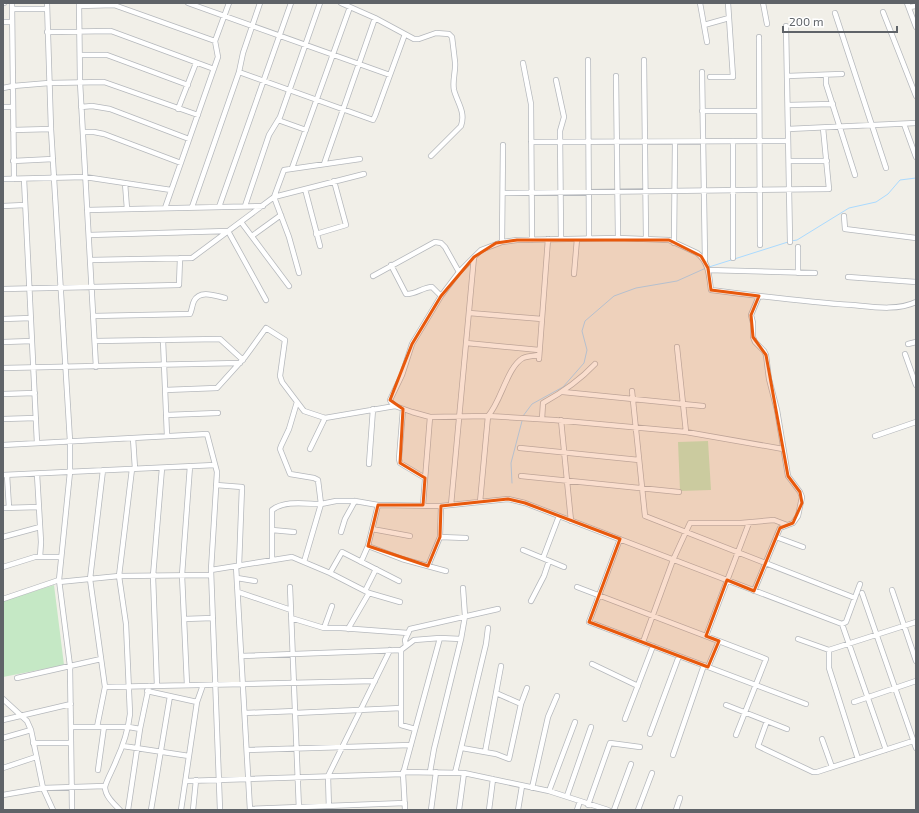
<svg xmlns="http://www.w3.org/2000/svg" width="919" height="813" font-family="'Exo 2',sans-serif">
	<style>
		.green { fill: #c5e8c5 }
		.lines { fill: none; stroke-linecap: round; stroke-linejoin: round }
		.stream { stroke: #aadaff; stroke-width: 1 }
		.minor-casing { stroke: #b5b8bc; stroke-width: 6 }
		.minor { stroke: #fff; stroke-width: 4.5 }
		.marked { fill: #e8590c; fill-opacity: 0.2; stroke: #e8590c; stroke-width: 3; stroke-linejoin: round }
	</style>
	<rect width="100%" height="100%" fill="#f1efe8"/>
	<!-- green -->
	<path class="green" d="M708,441L711,490L680,491L678,442Z
		M54,585L64,665L3,677V601Z"/>
	<g class="lines">
		<!-- stream -->
		<path class="stream" d="M791,241L797,240L849,208L876,202L888,194L900,180L916,178
			M709,267L788,242
			M523,416L532,404L563,387L584,363L587,350L582,331L585,321L614,296L636,288L677,281L706,268
			M512,483L511,463L522,421"/>
		<defs>
			<path id="minor" d="M3,3H4
				M12,3L14,179
				M47,3L51,129L70,441V472L59,580L70,666L72,810
				M79,3L80,82L96,367
				M188,3L390,75
				M341,3L375,18L414,39H419L436,33L449,34L452,37C453,45 454,53 455,62C456,71 452,81 454,90C457,102 466,112 461,126L431,156
				M700,3L707,42
				M763,3L767,24
				M907,3L916,27
				M79,6L114,5L215,41
				M909,7L916,6
				M12,9H47
				M883,12L916,96
				M835,13L886,168
				M3,22H12
				M704,25L729,18
				M786,26L790,242
				M47,32L111,31L214,69
				M759,37L760,245
				M80,55H107L188,85
				M588,60L589,238
				M644,60L646,239
				M523,63L531,104L532,240
				M239,72L373,120L375,116L405,34
				M702,72L705,260
				M826,75V84L855,175
				M616,76L618,238
				M787,76L842,74
				M710,77H733L728,3
				M556,80L564,117L560,131L561,239
				M3,88L13,86L49,83L104,82L198,115
				M788,105L833,104
				M3,107H13
				M81,107L92,106L110,109L189,139
				M178,109L196,63
				M702,111H759
				M278,120L306,130
				M904,124L916,157
				M788,129L916,123
				M13,130L51,129
				M83,132H94L104,134L181,163
				M733,141V258
				M531,142L788,141
				M13,161L53,159
				M789,161H827
				M324,164L375,18
				M292,168L350,7
				M3,179L85,177L171,190
				M24,179L37,443
				M125,183L127,209
				M305,189L320,246
				M503,193L829,189L823,128
				M3,206L25,205
				M245,206L269,135L280,117L320,3
				M192,207L239,72L243,53L260,3
				M219,207L291,3
				M165,208L218,57L215,41L229,3
				M87,210L263,206
				M844,216L845,229L916,238
				M241,222L289,286
				M316,234L346,225L334,181
				M89,235L228,231L266,300
				M252,236L281,215
				M502,242L503,145
				M674,243L675,142
				M798,247V273
				M90,260L192,258L274,197L364,174
				M391,265L406,294C415,295 423,287 432,287L441,296
				M708,270L815,273
				M299,273L289,237L274,197L284,170L360,159
				M574,274L577,239
				M373,276L435,242L441,243L445,247L459,272
				M848,277L916,282
				M3,289L179,285L180,258
				M469,313L542,319
				M93,316L190,314C192,310 192,305 194,301C200,289 216,296 225,298
				M3,319L31,318
				M163,340L167,436
				M95,341L220,339L243,360
				M3,342L32,341
				M466,343L539,350
				M908,344L916,342
				M677,347L686,432
				M905,354L916,385
				M539,359L548,239
				M3,368L240,363
				M165,390L217,388L245,357L266,328L285,340L280,376L282,382L304,411L325,418L395,406
				M632,391L645,516L855,598
				M563,392L703,406
				M3,394L35,393
				M403,409L399,459L400,463L425,478
				M166,415L218,413
				M3,419L36,418
				M542,419L543,403C563,392 579,381 595,364
				M561,420L571,521
				M875,436L916,422
				M133,438L135,469
				M3,445L207,434L217,472L211,570L220,810
				M520,448L639,460
				M310,449L325,418
				M783,449L686,432L554,420L488,416L430,417L412,412L395,406L391,402L390,400L402,375L412,344L441,296L459,272L481,250L502,242L517,240L618,238L669,240L697,253C709,262 709,276 711,290C758,296 805,302 852,305C873,307 897,311 916,302
				M369,464L373,409
				M37,474L41,542L40,557
				M3,475L215,465
				M7,475L9,508
				M521,476L679,492
				M216,485L242,487L239,566
				M480,502L488,416C501,402 507,367 523,358C528,356 534,356 539,355
				M423,505L430,417
				M451,505L474,257
				M3,508L39,507
				M372,529L410,536
				M272,530L294,532
				M341,532L345,519L355,501
				M3,537L40,527
				M440,537L466,538
				M776,537L803,547
				M620,539L589,622L806,704
				M368,546L402,559L446,571
				M523,550L564,567
				M543,558L559,516
				M272,560V510C285,500 306,504 321,504L318,480L314,478L290,474L280,449L281,446L289,429L297,402
				M304,562L321,504L336,501H355L378,505L441,506L508,499L525,503L842,624L886,750
				M361,562L368,546L378,505
				M236,566L250,810
				M428,566L440,537L441,506
				M3,567L35,557H61
				M211,570L292,557L330,573L369,593L400,602
				M330,573L342,552L399,581
				M237,578L255,581
				M59,582L119,576L211,575
				M290,587L299,810
				M577,587L766,659L736,735
				M892,590L916,661
				M365,591L376,569
				M754,591L780,528L793,523L798,516L802,497L800,492L788,476L777,410L769,379L766,355L764,351L755,342L753,337V323L751,315L759,296
				M238,592L291,610
				M862,593L916,748
				M3,599L59,580
				M531,601L544,576L549,561
				M291,618L324,628H341L408,633
				M184,619L213,618
				M842,624L846,622L860,584
				M324,628L332,606
				M348,629L369,593
				M706,636L749,523
				M798,639L829,650L916,622
				M643,642L673,560L690,523H741L774,520L787,525
				M406,646L405,640L410,629L498,609
				M401,650V725L415,729
				M829,650V668L858,759
				M241,656L401,650L414,640L440,638L461,639
				M592,664L638,686
				M708,667L719,641
				M17,678L101,659
				M187,685L182,575L190,466
				M157,686L153,576L162,468
				M105,687L375,681
				M147,691L197,702
				M496,693L521,704
				M3,699L27,721L31,730L43,788L53,810
				M854,702L916,681
				M726,705L787,729
				M245,713L295,711
				M295,713L401,708
				M625,719L653,646
				M3,720L71,704
				M767,721L758,746L813,772H817L916,740
				M71,727H129L140,729
				M97,727L105,687L90,579L103,470
				M650,734L679,656
				M3,738L31,730
				M822,739L832,767
				M33,743H71
				M123,746L189,756
				M462,748L496,754L509,759L521,704L527,688
				M247,750L411,745
				M485,752L501,666
				M673,755L704,665
				M3,768L36,757
				M98,770L104,727
				M403,772L464,773L549,791L608,810
				M430,772L434,749L461,639L465,616L463,588
				M455,773L486,644L488,628
				M186,781L403,774
				M532,788L548,717L557,696
				M549,791L575,722
				M3,795L43,788L105,786
				M567,796L591,727
				M588,805L610,743L640,747
				M250,809L405,803
				M120,810C114,804 105,796 105,787C106,781 114,767 116,761C123,746 128,731 130,714L126,624L119,576L132,469
				M128,810L140,729L149,686
				M151,810L170,696
				M181,810L197,702L203,685
				M193,810L196,780
				M329,810L328,776L390,650
				M405,810L403,774L440,638
				M431,810L436,772
				M459,810L464,773
				M489,810L493,779
				M518,810L522,786
				M577,810L580,801
				M614,810L631,764
				M638,810L652,773
				M676,810L680,798"/>
		</defs>
		<!-- minor casing -->
		<use href="#minor" class="minor-casing"/>
		<!-- minor -->
		<use href="#minor" class="minor"/>
	</g>
	<!-- marked area -->
	<path class="marked" d="M517,240H669L701,256L708,268L711,290L759,296L751,315L753,337L766,355L788,476L800,492L802,503L793,523L780,528L754,591L727,580L706,636L719,641L708,667L589,622L620,539L525,503L508,499L441,506L440,537L428,566L368,546L378,505H423L425,478L400,463L403,409L390,400L412,344L441,296L474,257L496,243Z"/>
	<!-- border -->
	<rect width="919" height="813" fill="none" stroke="#5f6368" stroke-width="8"/>
	<!-- scale -->
	<path d="M783 26v6h114v-6" fill="none" stroke="#5f6368" stroke-width="2"/>
	<text x="789" y="26" font-size="12" fill="#5f6368" stroke="#ffffff" stroke-width="3" paint-order="stroke">200 m</text>
</svg>
